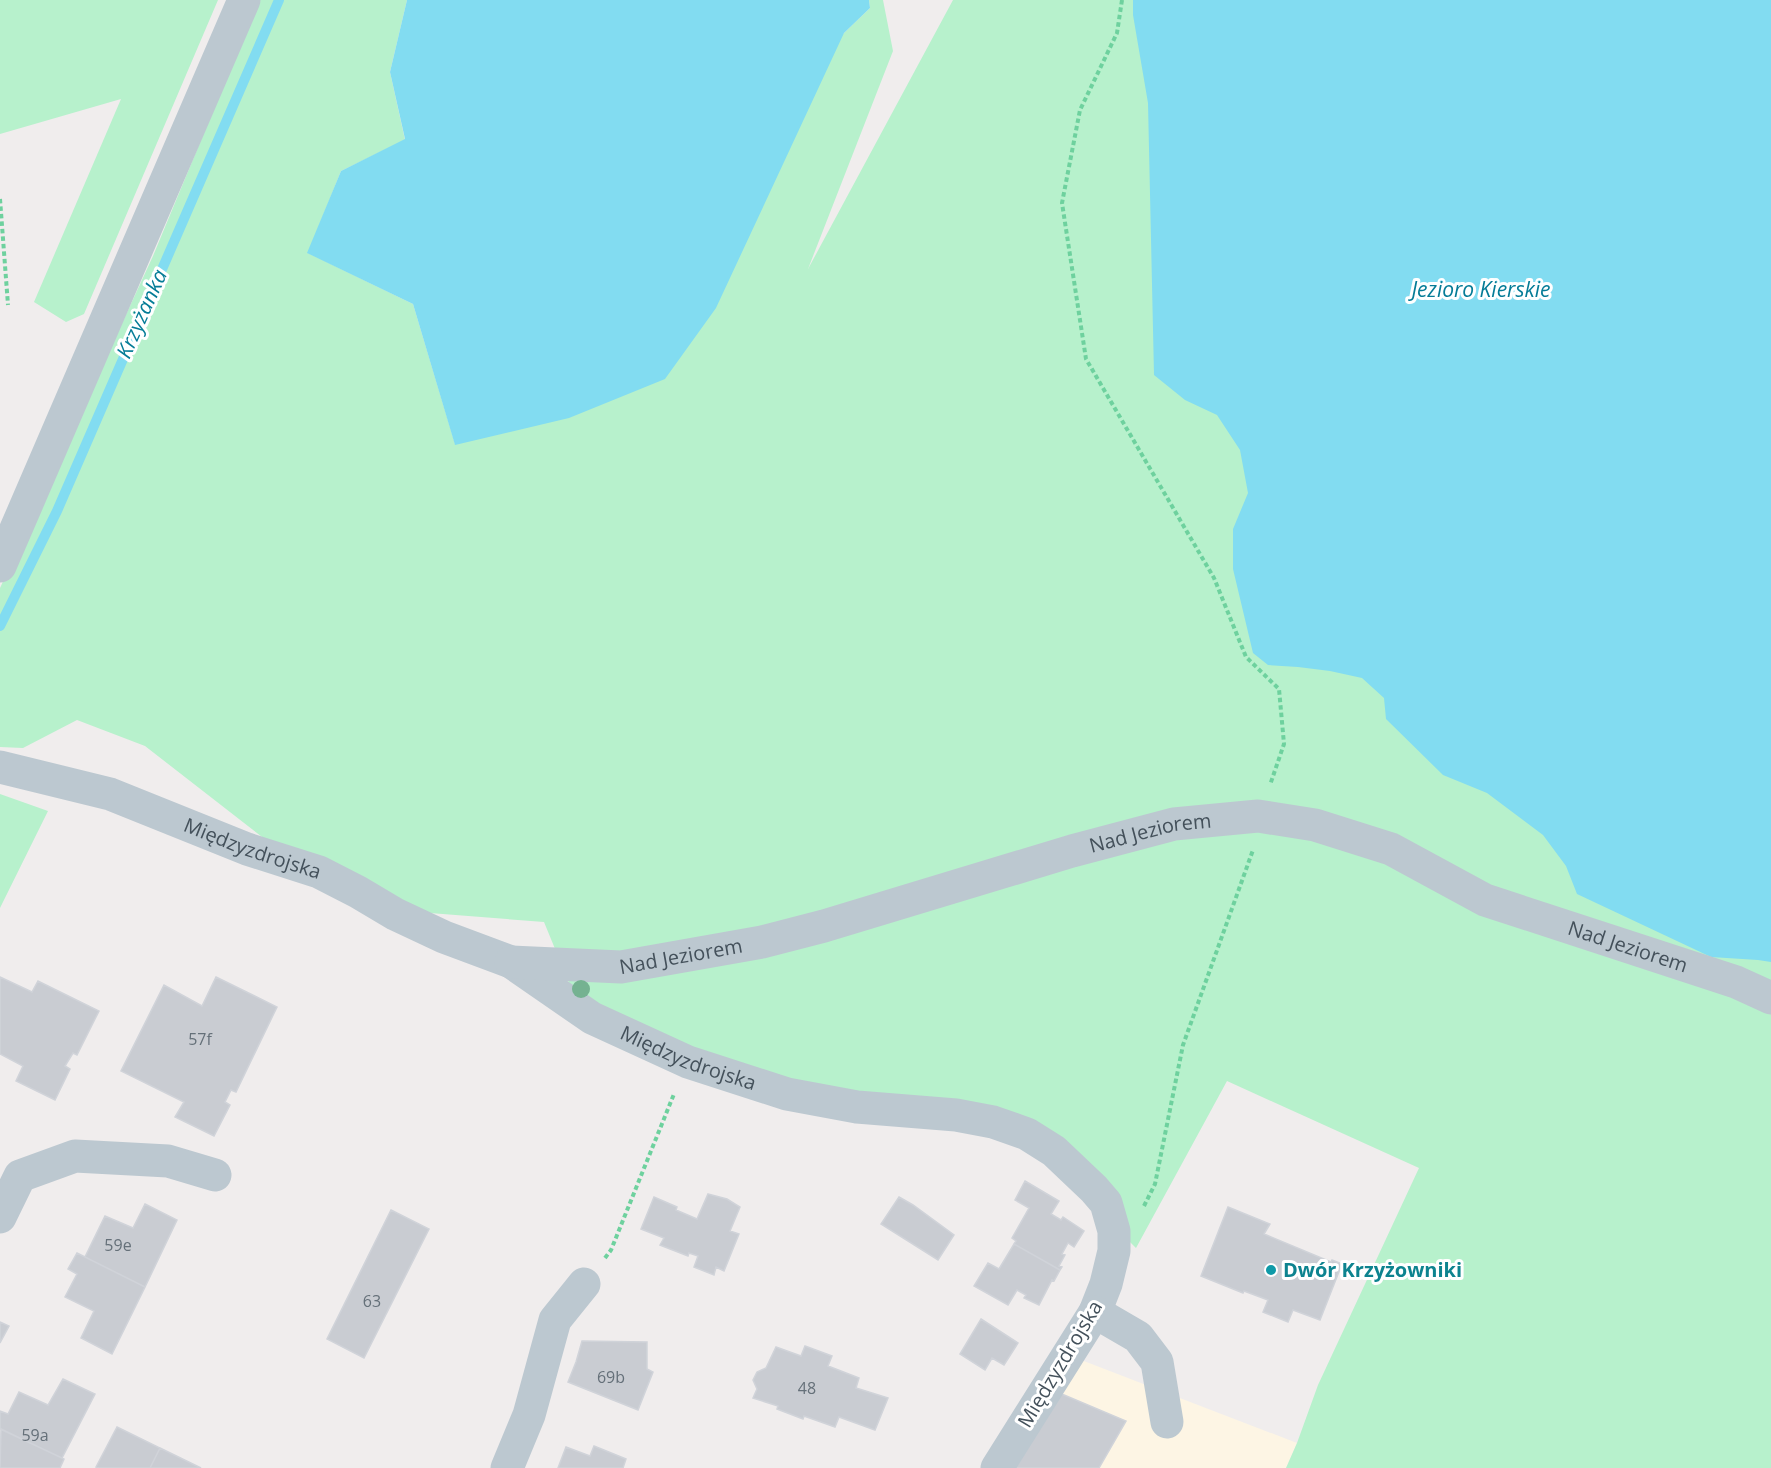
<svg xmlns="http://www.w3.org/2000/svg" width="1771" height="1468" font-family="'Open Sans',sans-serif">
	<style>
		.commercial { fill: #fdf5e4 }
		.green { fill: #b7f1cc }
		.water { fill: #82dcf1 }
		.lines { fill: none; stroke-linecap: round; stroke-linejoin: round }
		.stream { stroke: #82dcf1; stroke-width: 10 }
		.building { fill: #c9ccd2; stroke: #d0d3d9; stroke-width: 1.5 }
		.path { stroke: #6ed19e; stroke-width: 4; stroke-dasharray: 4.5 3; stroke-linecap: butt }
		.minor { stroke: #bcc8d0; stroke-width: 33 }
		.tree { fill: #75b291 }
		.culture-dot { fill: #0f9aa8; stroke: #fff; stroke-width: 2 }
		.labels { text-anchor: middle; stroke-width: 6; stroke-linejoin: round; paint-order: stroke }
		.number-label { font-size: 16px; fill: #657079 }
		.street-label { font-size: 20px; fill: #44515b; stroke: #fff }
		.culture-label { font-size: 20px; font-weight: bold; fill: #0d838f; stroke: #fff; text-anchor: start }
		.water-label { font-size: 21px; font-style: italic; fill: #057c97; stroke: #fff }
	</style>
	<rect width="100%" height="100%" fill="#f0eded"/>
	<!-- commercial -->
	<path class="commercial" d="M1076,1358L1297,1443L1286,1468H1014Z"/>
	<!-- green -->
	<path class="green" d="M0,0H218L84,314L66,322L34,302L121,99L0,134Z
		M259,0H407L390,72L405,140L341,171L308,253L413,304L455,444L844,33L870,8L869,0H883L893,51L808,269L953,0H1615L1771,788V1468H1286L1297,1443L1318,1385L1419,1168L1227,1081L1136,1248L1122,1234L1064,1150L783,1086L576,1000L544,922L417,912L275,847L145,746L77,720L23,748L0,747V588L153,256Z
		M0,794L48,811L0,908Z"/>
	<!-- water -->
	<path class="water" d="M407,0H869L870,8L844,33L716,308L665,379L569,418L455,445L413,304L307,253L341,171L405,139L390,72Z
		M1133,0H1771V962L1758,960L1711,957L1577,894L1566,866L1543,835L1487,793L1443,775L1386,719L1384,698L1362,678L1330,671L1298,667L1268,665L1253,653L1233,569V529L1248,493L1240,450L1217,415L1185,400L1154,375L1148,103L1133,15Z"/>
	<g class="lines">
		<!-- stream -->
		<path class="stream" d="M0,626L57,511L279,0"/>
	</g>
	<!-- building -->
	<path class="building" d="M0,977L32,992L38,981L99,1011L77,1055L73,1053L65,1066L70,1069L55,1100L16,1081L23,1066L0,1054Z
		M216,977L277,1007L236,1092L231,1090L225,1102L230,1105L214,1136L175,1117L184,1102L121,1071L164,985L202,1006Z
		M1025,1181L1059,1201L1051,1214L1061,1220L1063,1217L1084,1231L1074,1247L1068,1243L1062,1254L1065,1255L1059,1266L1062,1267L1060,1270L1014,1244L1016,1241L1012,1238L1029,1208L1015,1200Z
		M708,1194L727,1199L740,1207L730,1231L739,1234L724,1271L716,1267L714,1275L694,1267L698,1256L689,1253L688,1256L660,1245L664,1238L641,1229L654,1197L677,1207L676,1210L697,1219Z
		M899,1197L913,1205L954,1235L938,1260L881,1224Z
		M145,1204L177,1220L145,1287L85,1257L105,1216L133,1228Z
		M1228,1207L1270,1224L1264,1234L1331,1262L1332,1260L1342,1264L1320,1320L1293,1310L1288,1322L1263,1312L1268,1300L1244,1291L1243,1293L1201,1276Z
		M391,1210L429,1229L364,1358L327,1339Z
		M1014,1244L1060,1270L1054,1281L1052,1280L1039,1305L1024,1298L1026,1295L1017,1290L1008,1305L974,1286L988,1263L999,1269Z
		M77,1253L145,1287L112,1354L81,1338L94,1311L65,1297L77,1274L68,1269Z
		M981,1319L1018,1343L1004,1365L992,1358L985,1370L960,1354Z
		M0,1322L9,1326L0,1343Z
		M582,1341L647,1342V1369L653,1372L638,1410L568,1382L576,1362Z
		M805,1346L832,1356L828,1366L859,1378L856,1388L888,1398L875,1430L839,1417L835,1427L804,1416L803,1419L777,1409L778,1406L753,1398L757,1389L753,1380L757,1372L766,1368L776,1347L801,1356Z
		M63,1379L95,1394L62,1458L0,1429V1411L8,1414L19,1392L48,1405Z
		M1057,1392L1126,1421L1099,1468H1015Z
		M117,1427L160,1448L150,1468H99L96,1467Z
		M1,1429L64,1459L60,1468H0Z
		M594,1446L626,1459L623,1468H558L566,1447L590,1456Z
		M160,1448L201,1468H150Z"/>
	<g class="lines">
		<!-- path -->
		<path class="path" d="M1122,0L1117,33L1080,110L1062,203L1086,359L1214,578L1246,657L1279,689L1284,744L1270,785
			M0,199L8,305
			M1144,1206L1155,1184L1183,1045L1253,850
			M605,1258L611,1250L674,1094"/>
		<!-- minor -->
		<g class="minor">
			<path d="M0,566L244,0"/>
			<path id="s1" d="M0,767L110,794L247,849L319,872L358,892L395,914L444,937L511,962L592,1018L688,1062L787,1094L857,1107L956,1115L993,1122L1027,1134L1054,1151L1094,1189L1106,1203L1114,1231V1251L1106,1284L1095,1312L997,1468"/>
			<path id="s2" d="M511,962L621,967L762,942L824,926L1072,851L1174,824L1258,816L1315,825L1391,849L1485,900L1736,982L1771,998"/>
			<path d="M0,1217L20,1176L75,1156L168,1161L215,1175"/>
			<path d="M1095,1312L1138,1337L1157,1362L1167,1422"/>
			<path d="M507,1468L529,1415L555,1320L584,1284"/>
		</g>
	</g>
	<!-- trees -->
	<circle class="tree" cx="581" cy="989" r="9"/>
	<!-- markers -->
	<circle class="culture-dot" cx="1271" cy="1270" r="6"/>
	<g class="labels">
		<!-- number labels -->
		<g class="number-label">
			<text x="200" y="1045">57f</text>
			<text x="118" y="1251">59e</text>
			<text x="372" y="1307">63</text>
			<text x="611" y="1383">69b</text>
			<text x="807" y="1394">48</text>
			<text x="35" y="1441">59a</text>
		</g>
		<!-- street labels -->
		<g class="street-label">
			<text dy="7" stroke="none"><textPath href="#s2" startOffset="657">Nad Jeziorem</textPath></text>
			<text dy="7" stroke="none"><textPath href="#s1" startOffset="266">Międzyzdrojska</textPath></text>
			<text dy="7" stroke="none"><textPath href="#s2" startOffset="1161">Nad Jeziorem</textPath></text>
			<text dy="7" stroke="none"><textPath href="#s2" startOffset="171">Nad Jeziorem</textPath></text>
			<text dy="7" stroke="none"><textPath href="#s1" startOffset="752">Międzyzdrojska</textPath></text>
			<text transform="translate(1060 1364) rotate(-59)" y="7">Międzyzdrojska</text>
		</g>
		<!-- culture labels -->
		<g class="culture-label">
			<text x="1283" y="1277">Dwór Krzyżowniki</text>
		</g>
		<!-- water labels -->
		<g class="water-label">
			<text x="1481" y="297">Jezioro Kierskie</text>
			<text transform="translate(142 314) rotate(-66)" y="7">Krzyżanka</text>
		</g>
	</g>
</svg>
